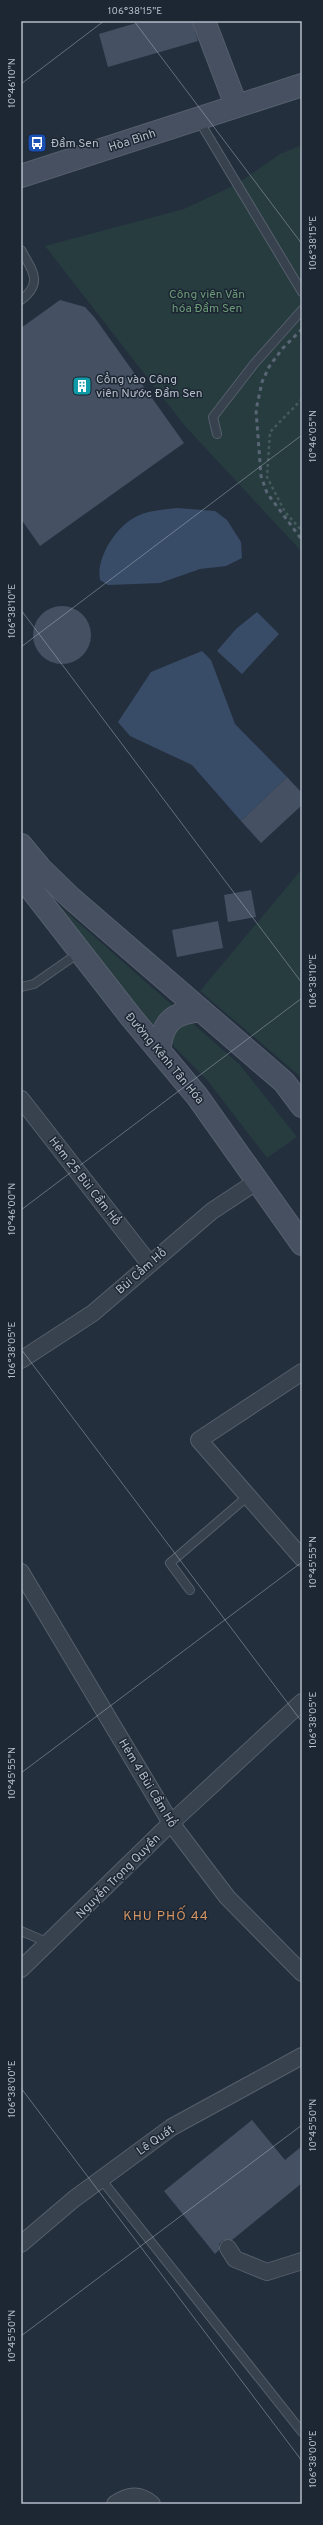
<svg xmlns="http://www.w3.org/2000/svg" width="323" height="2525" font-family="Overpass,sans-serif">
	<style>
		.green { fill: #263c3f }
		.water { fill: #394c67 }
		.building { fill: #455162 }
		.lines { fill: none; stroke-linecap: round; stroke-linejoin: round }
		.lane-casing { stroke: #565f6c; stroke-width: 10 }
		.street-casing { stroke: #565f6c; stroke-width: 18 }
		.secondary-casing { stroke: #565f6c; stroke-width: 24 }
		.path { stroke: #44595c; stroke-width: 2.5; stroke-dasharray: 3 3; stroke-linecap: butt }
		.lane { stroke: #38414e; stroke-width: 8 }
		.street { stroke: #38414e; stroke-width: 16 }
		.secondary { stroke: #465061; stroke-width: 22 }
		.rail { stroke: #5a6575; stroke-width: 3; stroke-dasharray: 4 4; stroke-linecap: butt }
		.ticks { fill: none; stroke: #b4bcc9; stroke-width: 1; stroke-opacity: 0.45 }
		.labels { text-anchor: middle; stroke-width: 3; stroke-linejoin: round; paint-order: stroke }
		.street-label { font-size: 12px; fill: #b4bcc9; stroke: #1d2633 }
		.poi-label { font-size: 12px; fill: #b4bcc9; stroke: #1d2633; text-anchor: start }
		.park-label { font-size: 12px; fill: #6b9a76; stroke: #1d2633 }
		.neighbourhood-label { font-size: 13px; letter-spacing: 1px; fill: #d59563; stroke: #1d2633 }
		.neatline { fill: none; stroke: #b4bcc9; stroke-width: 1.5 }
		.ticks-label { font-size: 10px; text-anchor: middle; fill: #b4bcc9 }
	</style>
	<rect width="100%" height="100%" fill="#242f3e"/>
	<!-- green -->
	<path class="green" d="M302,145V552L185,426L45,246L184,209L237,184L280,154Z
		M302,869V1078L200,991Z
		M55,902L240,1065L297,1137L267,1158L208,1081L81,952Z"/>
	<!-- water -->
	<path class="water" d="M177,508L215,511L227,520L241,542L242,558L226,566L200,569L160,583L108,585L100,580C96,559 114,530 132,519C146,510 162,510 177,508Z
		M257,612L279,634L242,674L217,651L236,629Z
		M202,651L211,660L235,724L287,777L241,821L192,765L130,736L118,722L151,672Z"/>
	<!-- building -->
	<path class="building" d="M143,21H192L198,41L108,67L99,34Z
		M60,300L85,307L95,318L184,443L40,546L21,519V328Z
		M33 635a29 29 0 1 1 58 0a29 29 0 1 1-58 0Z
		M287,777L302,793V805L261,843L241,821Z
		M251,890L256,917L228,922L224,895Z
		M218,921L223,948L177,957L172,930Z
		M252,2120L285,2160L302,2146V2183L232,2240H223L219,2244V2250L215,2254L164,2191Z"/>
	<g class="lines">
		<defs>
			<path id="lane" d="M198,119L302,292
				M21,250C32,270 44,283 21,300
				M217,434L213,417L254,364L302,310
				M21,987L34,984L80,952
				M190,1590L170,1563L248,1496
				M21,1931L49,1943
				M101,2179L302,2432"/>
			<path id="street" d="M21,1099L149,1263
				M21,1360L93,1313L212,1211L259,1180
				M302,1372L199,1440L302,1558
				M21,1572L171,1823L227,1897L302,1973
				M21,1969L171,1823L302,1702
				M21,2244L74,2199L172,2127L302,2056
				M228,2248L235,2259L267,2272L302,2261
				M115,2504C128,2495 139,2493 152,2504"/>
			<path id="secondary" d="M204,21L236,105
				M21,176L302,85
				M21,845L40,868L71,898L284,1082L302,1106
				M21,876L131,1017L197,1096L302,1244
				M159,1050C163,1022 172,1013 201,1010"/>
		</defs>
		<!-- lane casing -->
		<use href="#lane" class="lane-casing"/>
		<!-- street casing -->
		<use href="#street" class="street-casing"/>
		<!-- secondary casing -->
		<use href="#secondary" class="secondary-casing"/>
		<!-- path -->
		<path class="path" d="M302,399L270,432L267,477L285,512L302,531"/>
		<!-- lane -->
		<use href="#lane" class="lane"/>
		<!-- street -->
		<use href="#street" class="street"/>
		<!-- secondary -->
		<use href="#secondary" class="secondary"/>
		<!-- rail -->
		<path class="rail" d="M302,329L282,349L269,367L262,382L256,410L261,476L267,493L302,540"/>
	</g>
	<!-- ticks -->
	<path class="ticks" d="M134,21L302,244M21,84L104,21M21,610L302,983M21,647L302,435M21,1210L302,998M21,1349L302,1722M21,1773L302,1562M21,2088L302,2461M21,2336L302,2125"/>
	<!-- icons -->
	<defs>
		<symbol id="bus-square" viewBox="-11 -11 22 22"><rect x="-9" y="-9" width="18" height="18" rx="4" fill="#1a4fb4" stroke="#1d2633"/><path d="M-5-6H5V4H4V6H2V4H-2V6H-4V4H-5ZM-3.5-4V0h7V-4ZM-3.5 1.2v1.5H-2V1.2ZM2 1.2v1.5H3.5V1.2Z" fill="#fff"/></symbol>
		<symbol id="building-square" viewBox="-11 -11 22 22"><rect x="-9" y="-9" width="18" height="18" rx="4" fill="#0f9aa8" stroke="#1d2633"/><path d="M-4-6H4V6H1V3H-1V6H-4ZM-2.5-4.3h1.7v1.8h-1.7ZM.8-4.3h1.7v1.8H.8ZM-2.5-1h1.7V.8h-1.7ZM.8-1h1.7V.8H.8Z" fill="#fff"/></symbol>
	</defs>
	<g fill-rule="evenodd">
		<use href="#bus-square" x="26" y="132" width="22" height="22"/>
		<use href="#building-square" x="71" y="375" width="22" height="22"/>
	</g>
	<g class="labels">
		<!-- street labels -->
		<g class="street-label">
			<text transform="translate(132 140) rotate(-18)" y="4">Hòa Bình</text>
			<text transform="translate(165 1058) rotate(50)" y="4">Đường Kênh Tân Hóa</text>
			<text transform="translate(85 1181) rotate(52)" y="4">Hẻm 25 Bùi Cầm Hổ</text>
			<text transform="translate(141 1271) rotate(-41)" y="4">Bùi Cẩm Hổ</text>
			<text transform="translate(148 1783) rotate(59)" y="4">Hẻm 4 Bùi Cầm Hổ</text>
			<text transform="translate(118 1876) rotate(-45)" y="4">Nguyễn Trọng Quyền</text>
			<text transform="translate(155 2140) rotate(-35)" y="4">Lê Quát</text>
		</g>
		<!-- poi labels -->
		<g class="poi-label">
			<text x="51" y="147">Đầm Sen</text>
			<text x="96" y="383">Cổng vào Công<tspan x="96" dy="14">viên Nước Đầm Sen</tspan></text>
		</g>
		<!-- park labels -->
		<g class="park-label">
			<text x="207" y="298">Công viên Văn<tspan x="207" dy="14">hóa Đầm Sen</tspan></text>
		</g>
		<!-- neighbourhood labels -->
		<g class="neighbourhood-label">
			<text x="166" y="1920">KHU PHỐ 44</text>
		</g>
	</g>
	<!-- border -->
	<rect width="323" height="2525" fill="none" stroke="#1d2633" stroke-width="44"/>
	<rect x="22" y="22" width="279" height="2481" class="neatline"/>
	<g class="ticks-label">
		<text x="135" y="14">106°38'15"E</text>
		<text transform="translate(11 83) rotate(-90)" y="4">10°46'10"N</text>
		<text transform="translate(312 243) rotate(-90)" y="4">106°38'15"E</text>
		<text transform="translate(312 436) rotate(-90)" y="4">10°46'05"N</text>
		<text transform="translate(11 611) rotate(-90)" y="4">106°38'10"E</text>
		<text transform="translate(312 981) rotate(-90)" y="4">106°38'10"E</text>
		<text transform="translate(11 1209) rotate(-90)" y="4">10°46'00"N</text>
		<text transform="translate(11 1350) rotate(-90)" y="4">106°38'05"E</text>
		<text transform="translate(312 1562) rotate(-90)" y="4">10°45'55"N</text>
		<text transform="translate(312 1720) rotate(-90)" y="4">106°38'05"E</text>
		<text transform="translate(11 1773) rotate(-90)" y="4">10°45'55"N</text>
		<text transform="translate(11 2089) rotate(-90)" y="4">106°38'00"E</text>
		<text transform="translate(312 2125) rotate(-90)" y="4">10°45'50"N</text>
		<text transform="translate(11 2336) rotate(-90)" y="4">10°45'50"N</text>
		<text transform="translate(312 2459) rotate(-90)" y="4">106°38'00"E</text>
	</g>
</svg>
